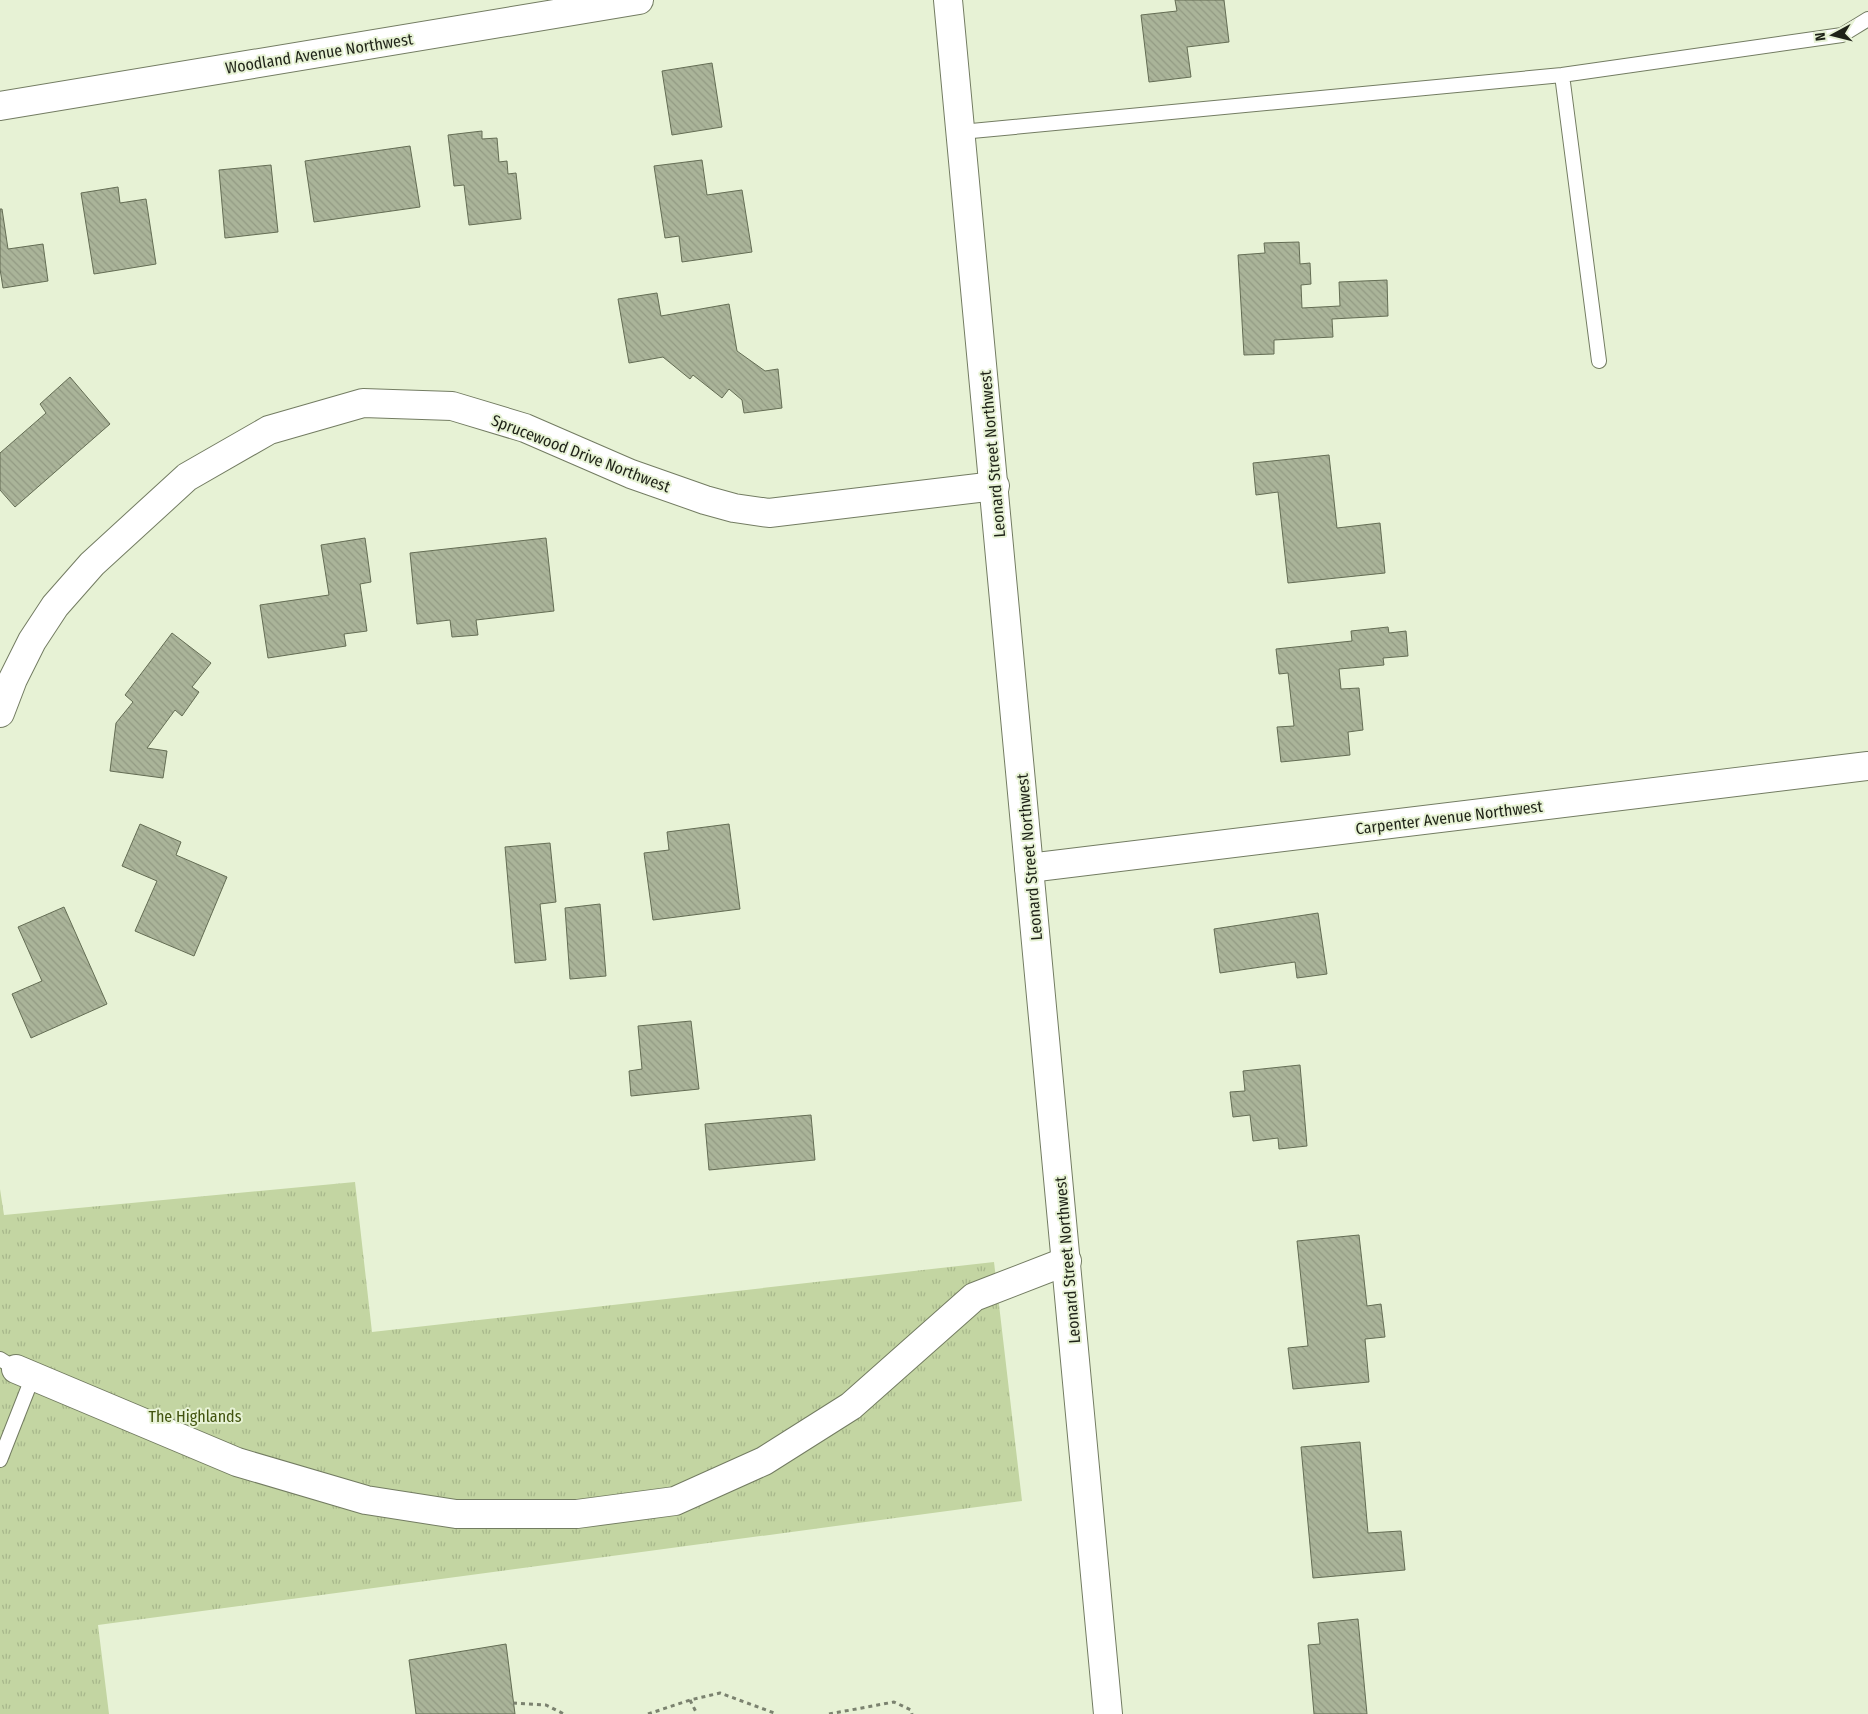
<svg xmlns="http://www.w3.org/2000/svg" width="1868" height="1714" font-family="'Fira Sans Condensed',sans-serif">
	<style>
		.park { fill: url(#park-tufts) }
		.building { fill: url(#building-back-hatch); stroke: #646d54 }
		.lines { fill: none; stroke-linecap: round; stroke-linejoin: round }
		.lane-casing { stroke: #737c62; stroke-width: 16 }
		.street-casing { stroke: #737c62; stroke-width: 30 }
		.secondary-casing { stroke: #737c62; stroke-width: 30 }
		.path { stroke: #7b826f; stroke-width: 3; stroke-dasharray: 4 4; stroke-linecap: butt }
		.lane { stroke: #fff; stroke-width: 14 }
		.street { stroke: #fff; stroke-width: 28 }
		.secondary { stroke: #fff; stroke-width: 28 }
		.labels { text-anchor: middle; stroke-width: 4; stroke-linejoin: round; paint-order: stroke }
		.street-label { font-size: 16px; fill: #1e2217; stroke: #e7f2d5 }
		.park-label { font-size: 16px; fill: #41530e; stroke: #e7f2d5 }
	</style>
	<defs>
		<pattern id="park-tufts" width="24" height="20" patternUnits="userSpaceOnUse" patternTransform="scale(1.25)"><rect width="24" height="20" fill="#c3d5a2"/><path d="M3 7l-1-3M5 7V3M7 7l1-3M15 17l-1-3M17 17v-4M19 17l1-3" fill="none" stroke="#a7b78b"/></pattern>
		<pattern id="building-back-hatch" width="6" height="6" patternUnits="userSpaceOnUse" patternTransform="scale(1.25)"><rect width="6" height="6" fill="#aab499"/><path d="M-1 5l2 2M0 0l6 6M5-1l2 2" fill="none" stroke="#929a83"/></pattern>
	</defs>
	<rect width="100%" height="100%" fill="#e7f2d5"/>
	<!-- park -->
	<path class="park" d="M355,1182L372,1332L994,1262L1022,1501L98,1625L109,1714H0V1189L4,1215Z"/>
	<!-- building -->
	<path class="building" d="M1175,0H1224L1229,42L1187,47L1191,77L1149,82L1141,15L1177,11Z
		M712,63L722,127L672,135L662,71Z
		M482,131V139L497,138L499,162L507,161L508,174L516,173L521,219L469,225L464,185L454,186L448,135Z
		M410,146L420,207L314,222L305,161Z
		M702,160L707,195L742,190L752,252L682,262L679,236L665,238L654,166Z
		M271,165L278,232L225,238L219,170Z
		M118,187L120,203L146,199L156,264L94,274L81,193Z
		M0,209H2L8,249L43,244L48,281L3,288L0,269Z
		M1299,242L1300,264L1310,263L1311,284L1301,285L1302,308L1340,306L1339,282L1387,280L1388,316L1332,319L1333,337L1274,340V354L1244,355L1238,255L1265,253L1264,243Z
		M657,293L661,316L729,304L737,351L765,371L778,369L782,408L744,413L742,400L729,389L722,398L693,375L690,379L663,357L629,363L618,299Z
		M70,377L110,424L15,507L0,490V453L46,413L40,404Z
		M1329,455L1337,528L1380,523L1385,573L1288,583L1278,492L1256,495L1253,463Z
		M365,538L371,582L360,584L367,631L344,634L346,646L268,658L260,605L329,595L321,545Z
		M546,538L554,611L476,620L478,635L452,637L450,620L417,624L410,553Z
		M1388,627L1389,633L1406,631L1408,656L1383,658L1384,665L1339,669L1341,689L1359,688L1363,730L1348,732L1350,755L1281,762L1277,727L1294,726L1288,673L1279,674L1276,649L1352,641L1351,631Z
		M172,633L211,663L192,687L199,692L182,716L175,710L147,748L167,751L163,778L110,771L116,723L133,702L125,695Z
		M140,824L181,842L176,855L227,877L194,956L135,931L157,881L122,866Z
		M729,824L740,909L653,920L644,853L669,850L667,832Z
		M550,843L556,902L540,904L546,960L515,963L505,847Z
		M600,904L606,976L570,979L565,908Z
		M64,907L107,1004L31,1038L12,994L42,981L18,927Z
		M1318,913L1327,974L1297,978L1295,962L1220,973L1214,929Z
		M691,1021L699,1089L631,1096L629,1071L642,1069L638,1026Z
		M1300,1065L1307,1146L1279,1149L1278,1138L1253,1141L1250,1115L1233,1117L1230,1092L1245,1091L1243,1071Z
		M811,1115L815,1160L709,1170L705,1124Z
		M1359,1235L1367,1306L1381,1304L1385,1337L1365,1339L1369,1382L1293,1389L1288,1348L1308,1346L1297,1241Z
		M1360,1442L1368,1533L1401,1531L1405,1570L1313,1578L1301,1447Z
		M1358,1619L1367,1714H1314L1308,1645L1320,1644L1318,1623Z
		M506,1644L515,1714H416L409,1660Z"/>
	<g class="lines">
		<defs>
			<path id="lane" d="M1562,75L1599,361
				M961,132L1562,75L1842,35L1868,19
				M0,1359L16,1369
				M0,1460L33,1376"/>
			<path id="street" d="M0,106L639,0
				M0,713L13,679L32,641L55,606L92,564L187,477L269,430L363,403L452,406L525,428L631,474L705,500L734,508L769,513L995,486
				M1029,868L1868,766
				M16,1369L237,1462L366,1500L456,1514H577L675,1501L764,1461L851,1406L974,1297L1067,1261"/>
			<path id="secondary" d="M948,0L1108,1714"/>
		</defs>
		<!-- lane casing -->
		<use href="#lane" class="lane-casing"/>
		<!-- street casing -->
		<use href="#street" class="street-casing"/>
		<!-- secondary casing -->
		<use href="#secondary" class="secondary-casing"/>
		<!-- path -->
		<path class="path" d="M690,1700L697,1714
			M513,1703L546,1705L564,1714
			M648,1714L690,1700L720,1693L777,1714
			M829,1714L894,1702L911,1710L912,1714"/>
		<!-- lane -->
		<use href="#lane" class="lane"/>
		<!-- street -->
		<use href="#street" class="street"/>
		<!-- secondary -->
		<use href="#secondary" class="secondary"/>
	</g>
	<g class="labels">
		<!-- street labels -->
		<g class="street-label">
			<text transform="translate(319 53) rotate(-9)" y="6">Woodland Avenue Northwest</text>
			<text transform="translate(581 453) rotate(21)" y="6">Sprucewood Drive Northwest</text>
			<text transform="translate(992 454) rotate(-95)" y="6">Leonard Street Northwest</text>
			<text transform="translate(1449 817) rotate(-7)" y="6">Carpenter Avenue Northwest</text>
			<text transform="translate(1029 857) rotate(-95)" y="6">Leonard Street Northwest</text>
			<text transform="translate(1067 1260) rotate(-95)" y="6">Leonard Street Northwest</text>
		</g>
		<!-- park labels -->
		<g class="park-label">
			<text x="195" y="1422">The Highlands</text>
		</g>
	</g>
	<!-- north arrow -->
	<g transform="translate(1833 35) rotate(263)" stroke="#e7f2d5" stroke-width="4" paint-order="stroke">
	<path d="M0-4L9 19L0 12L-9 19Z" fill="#1e2217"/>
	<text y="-8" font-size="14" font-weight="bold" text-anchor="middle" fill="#1e2217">N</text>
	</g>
</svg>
